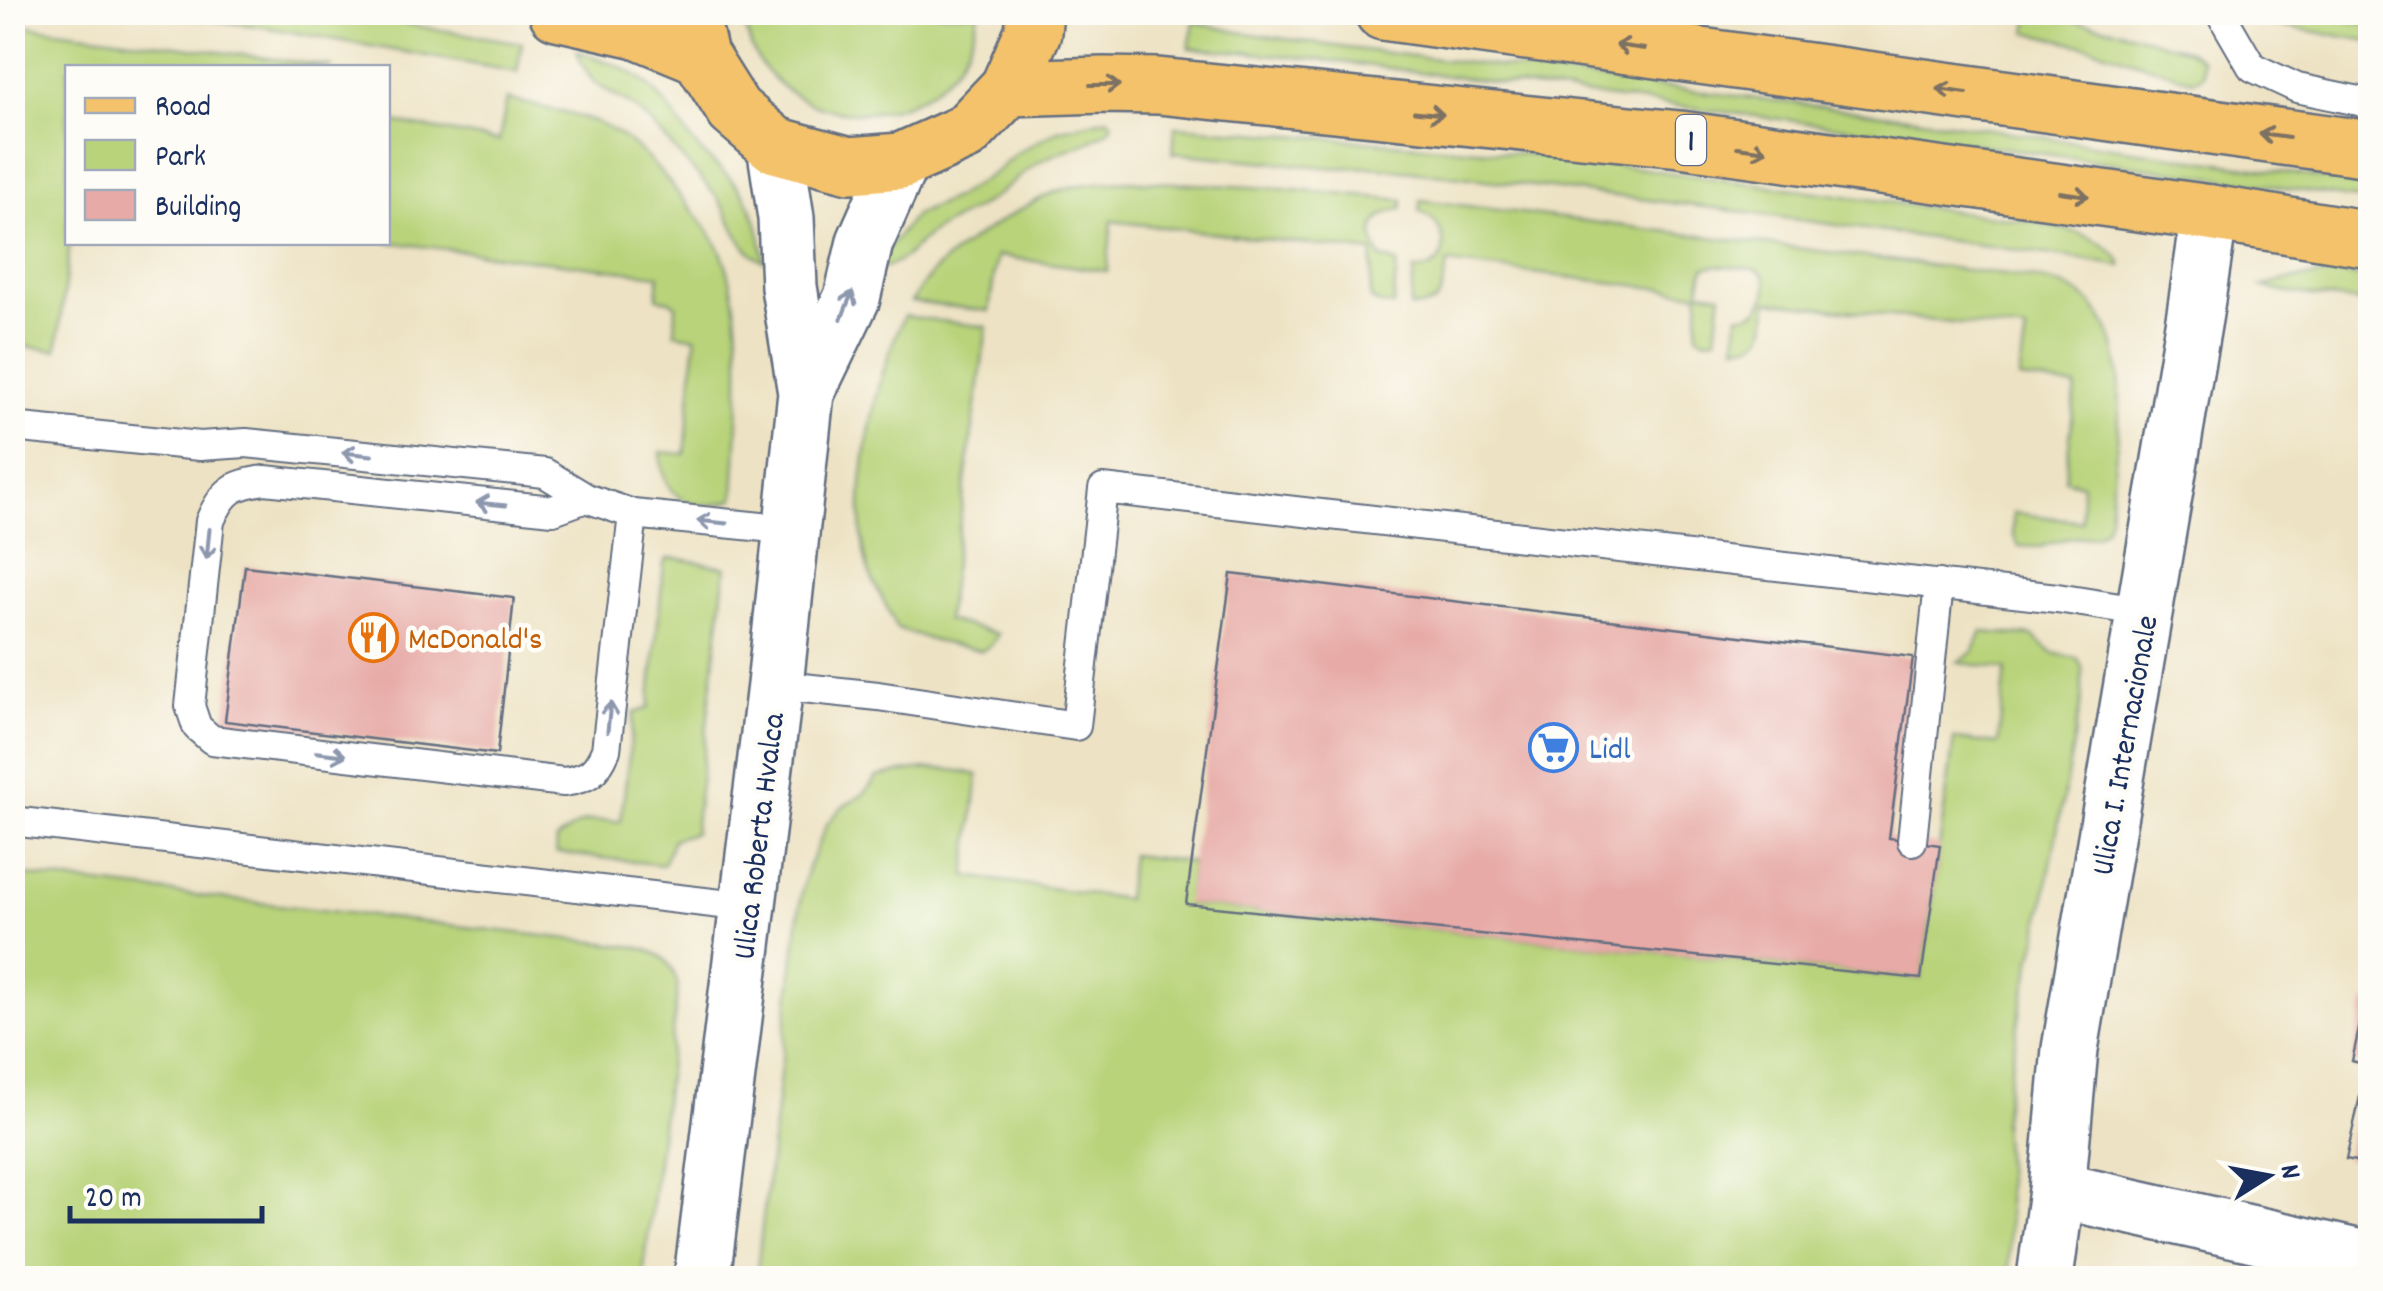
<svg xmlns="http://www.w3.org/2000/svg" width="2383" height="1291" font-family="Dekko,sans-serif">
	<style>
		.green { fill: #b8d379; stroke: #6a816c; stroke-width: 2.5 }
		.building { fill: #e7aaa6 }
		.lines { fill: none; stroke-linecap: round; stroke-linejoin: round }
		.service-casing { stroke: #646e81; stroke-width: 32 }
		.minor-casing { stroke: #646e81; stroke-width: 60 }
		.primary-casing { stroke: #646e81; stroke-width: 60 }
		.service { stroke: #fff; stroke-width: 28 }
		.minor { stroke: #fff; stroke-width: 55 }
		.primary { stroke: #f4c26a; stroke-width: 55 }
		.oneway { stroke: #7d7163 }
		.oneway2 { stroke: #8d97ae }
		.labels { text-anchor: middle; stroke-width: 9; stroke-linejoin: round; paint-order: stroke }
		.shield { fill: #fdfcf7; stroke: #5f6c8c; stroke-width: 2.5 }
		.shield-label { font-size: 30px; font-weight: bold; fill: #1b2f5e }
		.food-label { font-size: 32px; fill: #c56008; stroke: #fdfcf7; text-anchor: start }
		.street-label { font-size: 32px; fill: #1b2f5e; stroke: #fdfcf7 }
		.shop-label { font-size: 32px; fill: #366cbe; stroke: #fdfcf7; text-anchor: start }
	</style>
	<rect width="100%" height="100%" fill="#fdfcf7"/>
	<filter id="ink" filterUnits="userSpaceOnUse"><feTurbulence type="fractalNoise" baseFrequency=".01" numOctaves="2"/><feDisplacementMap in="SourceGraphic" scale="20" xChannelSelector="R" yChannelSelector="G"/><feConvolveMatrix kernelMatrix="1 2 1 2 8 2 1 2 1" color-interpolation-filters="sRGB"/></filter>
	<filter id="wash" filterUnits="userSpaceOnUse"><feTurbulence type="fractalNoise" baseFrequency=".0048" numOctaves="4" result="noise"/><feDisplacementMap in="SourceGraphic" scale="40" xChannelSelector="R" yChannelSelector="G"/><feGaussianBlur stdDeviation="2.25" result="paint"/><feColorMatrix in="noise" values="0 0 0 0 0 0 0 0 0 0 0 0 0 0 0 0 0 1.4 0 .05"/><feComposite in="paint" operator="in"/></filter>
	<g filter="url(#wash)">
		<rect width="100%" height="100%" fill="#ede2c3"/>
		<!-- green -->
		<path class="green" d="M150,13H337L522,43L517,72L258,26Z
			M742,13V12L978,13C961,120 823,148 760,63C750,49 746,29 742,13Z
			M2265,13H2321L2370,26V41L2274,25L2268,21Z
			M2030,14C2078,21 2118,28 2164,43C2177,47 2191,50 2201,59L2203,74L2199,78L2193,80L2091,47L2027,32Z
			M1194,22L1238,32L1348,48L1915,118L2370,185V201C2113,161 1854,128 1596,96C1460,79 1325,56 1189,48Z
			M12,24L333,67L68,68V242L70,243L57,350L13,345Z
			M577,51C607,61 637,70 658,95C672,110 682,129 695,145C705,157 718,166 729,177C753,200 761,229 764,261C736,247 736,224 719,200C704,180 684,162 668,142C656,129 644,114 629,104C600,85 590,87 577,51Z
			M507,99C541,108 578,113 610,129C636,143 659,169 677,192C693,212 712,231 722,254C749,318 737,430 734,499C694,514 660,499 661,452L685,454L696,337L675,333L676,305L669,300L657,298L659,275L388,242V121L499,141Z
			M1108,118L1112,122V127C1087,147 1066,147 1041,161C1024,171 1008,188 991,199C973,211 954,219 936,230C911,244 911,263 879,268L887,249L915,215L956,197L998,170L1015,154L1058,130Z
			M1175,126L1542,155L2036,222C2066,229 2100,235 2121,261V266L2081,259L1713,208L1412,171L1369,167L1335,168L1173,153Z
			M1136,181L1270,188L1403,200L1402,209C1372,213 1367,234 1381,258L1397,263L1393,306C1384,304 1374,305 1370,296L1373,252L1112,221L1107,271L997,256L989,311L911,302C918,292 925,280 934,271C957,247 1027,202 1058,191C1083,182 1110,182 1136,181Z
			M1421,200L2037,279C2052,283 2068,286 2081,295C2143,338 2113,453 2109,517L2105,529L2095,535L2065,539L2040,547L2019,546L2013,535V513L2081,521L2082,484L2065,479L2076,387L2019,379L2026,332L1768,301C1766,328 1769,346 1736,345L1738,315C1745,315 1747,315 1754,312C1766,306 1773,280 1759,271C1753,268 1710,263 1705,268C1700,274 1701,284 1700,291L1721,294L1716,337C1711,340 1702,339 1697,334L1699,293L1448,263C1440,291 1446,309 1410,307L1414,270C1454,273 1451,223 1419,211Z
			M2334,274L2370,277V303C2336,298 2294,296 2262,287L2282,281Z
			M904,316L987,327L946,620L998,634L992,644L982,651L934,641L896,628C889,605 873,588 867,565C849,496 875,380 904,316Z
			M675,558L726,567L694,833L673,839L663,865L556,853L557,839C589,816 584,821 621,821L634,713L649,708L664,564L667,559Z
			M1982,632L2033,636L2052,653L2077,658L2082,667V696L2036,945L2021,1007L2002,1122L2009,1224V1278H756L802,889L808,868L827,824L842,807L864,794L877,777C915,769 940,765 978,775L966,876L1126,899L1131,855L1192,862L1187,904L1921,979L1954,739L1998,744L2006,669L1958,662L1973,652Z
			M13,874L637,947C663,954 671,960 678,986L643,1278H13Z"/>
		<g id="blocks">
			<!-- building -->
			<path class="building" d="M245,566L514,598L497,754L225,721Z
				M1231,574L1913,657L1889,838L1940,845L1921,979L1186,904Z
				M2365,1001L2370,1003V1164L2346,1159L2367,1065L2352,1061Z"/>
		</g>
	</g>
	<g filter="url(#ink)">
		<use href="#blocks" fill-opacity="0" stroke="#646e81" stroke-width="2.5"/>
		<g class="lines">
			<defs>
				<path id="service" d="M2220,12L2252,67L2297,88L2364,102L2370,108
					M12,427L200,446L246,443L545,473L586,498L633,514L792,530
					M586,498L553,510L265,480C233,484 223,491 210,521L190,706L197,727L212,740L564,782C589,778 596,773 606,750L633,514
					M775,685L878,696L1076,726L1103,489L2057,598L2145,612
					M12,821L747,907
					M1912,841L1939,584"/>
				<path id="minor" d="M806,393L852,298L865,242L901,161
					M2057,1190L2370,1260
					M702,1278L775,685L806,393L789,287L786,218L775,145
					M2045,1278L2057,1190L2070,1049L2195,313L2210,213"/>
				<path id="primary" d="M557,12L637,30L700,56
					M690,12L700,56L734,110L775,145L850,165L901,161L966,132L1008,88L1033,32L1035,12
					M1383,12L2370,149
					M1008,88L1103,85L1158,86L1680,139L2210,213L2370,239"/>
			</defs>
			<!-- service casing -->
			<use href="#service" class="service-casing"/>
			<!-- minor casing -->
			<use href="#minor" class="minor-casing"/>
			<!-- primary casing -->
			<use href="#primary" class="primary-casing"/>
			<!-- service -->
			<use href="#service" class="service"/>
			<!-- minor -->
			<use href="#minor" class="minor"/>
			<!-- primary -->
			<use href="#primary" class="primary"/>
		</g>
		<!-- one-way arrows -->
		<defs><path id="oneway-shaft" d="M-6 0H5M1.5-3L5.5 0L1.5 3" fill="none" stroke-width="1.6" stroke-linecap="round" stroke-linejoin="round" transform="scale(2.5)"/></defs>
		<g class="oneway">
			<use href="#oneway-shaft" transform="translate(1630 47) rotate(-172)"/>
			<use href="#oneway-shaft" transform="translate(1105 85)"/>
			<use href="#oneway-shaft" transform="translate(1952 91) rotate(-172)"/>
			<use href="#oneway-shaft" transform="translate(1429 113) rotate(6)"/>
			<use href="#oneway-shaft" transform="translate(2274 136) rotate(-172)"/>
			<use href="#oneway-shaft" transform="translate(1752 149) rotate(8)"/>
			<use href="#oneway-shaft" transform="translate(2074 194) rotate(8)"/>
		</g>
		<g class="oneway2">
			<use href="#oneway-shaft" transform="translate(847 305) rotate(-68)"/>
			<use href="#oneway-shaft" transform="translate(357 454) rotate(-174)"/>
			<use href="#oneway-shaft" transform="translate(491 504) rotate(-174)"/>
			<use href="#oneway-shaft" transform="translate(712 522) rotate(-174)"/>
			<use href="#oneway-shaft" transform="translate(208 544) rotate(96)"/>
			<use href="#oneway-shaft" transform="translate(609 717) rotate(-84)"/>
			<use href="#oneway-shaft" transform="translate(331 754) rotate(7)"/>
		</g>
	</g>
	<!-- icons -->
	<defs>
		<symbol id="restaurant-ring" viewBox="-11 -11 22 22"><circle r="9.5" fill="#fdfcf7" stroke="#e8710a" stroke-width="1.5"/><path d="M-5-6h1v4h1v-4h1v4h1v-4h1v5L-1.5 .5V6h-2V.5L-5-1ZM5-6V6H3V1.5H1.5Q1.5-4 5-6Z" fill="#e8710a"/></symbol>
		<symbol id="supermarket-ring" viewBox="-11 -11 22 22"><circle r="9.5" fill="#fdfcf7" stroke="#3f7fe0" stroke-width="1.5"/><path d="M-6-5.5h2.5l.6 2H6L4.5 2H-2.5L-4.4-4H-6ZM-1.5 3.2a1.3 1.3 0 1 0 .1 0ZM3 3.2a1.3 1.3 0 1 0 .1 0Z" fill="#3f7fe0"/></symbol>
	</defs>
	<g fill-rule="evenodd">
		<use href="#restaurant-ring" x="346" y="610" width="55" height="55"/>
		<use href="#supermarket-ring" x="1526" y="720" width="55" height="55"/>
	</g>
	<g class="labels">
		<!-- shield labels -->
		<rect class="shield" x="1676" y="115" width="30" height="50" rx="8"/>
		<g class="shield-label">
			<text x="1691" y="150">1</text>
		</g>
		<!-- food labels -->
		<g class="food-label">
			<text x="408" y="648">McDonald's</text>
		</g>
		<!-- street labels -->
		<g class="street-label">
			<text transform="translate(2123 745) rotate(-80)" y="11">Ulica I. Internacionale</text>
			<text transform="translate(757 836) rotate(-83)" y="11">Ulica Roberta Hvalca</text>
		</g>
		<!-- shop labels -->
		<g class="shop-label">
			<text x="1589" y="758">Lidl</text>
		</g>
	</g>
	<!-- margin -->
	<rect width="2383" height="1291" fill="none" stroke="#fdfcf7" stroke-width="50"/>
	<!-- legend -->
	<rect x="65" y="65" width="325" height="180" fill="#fdfcf7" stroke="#a3aaba" stroke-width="2.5"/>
	<rect x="85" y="98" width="50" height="15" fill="#f4c26a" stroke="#a3aaba" stroke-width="2.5"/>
	<text x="155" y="115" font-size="30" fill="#1b2f5e">Road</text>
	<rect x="85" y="140" width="50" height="30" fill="#b8d379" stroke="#a3aaba" stroke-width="2.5"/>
	<text x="155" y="165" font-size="30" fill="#1b2f5e">Park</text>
	<rect x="85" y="190" width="50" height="30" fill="#e7aaa6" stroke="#a3aaba" stroke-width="2.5"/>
	<text x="155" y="215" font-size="30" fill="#1b2f5e">Building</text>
	<!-- north arrow -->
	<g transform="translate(2268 1176) rotate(79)" stroke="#fdfcf7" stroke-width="8" paint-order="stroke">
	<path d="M0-8L18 38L0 25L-18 38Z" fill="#1b2f5e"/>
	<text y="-15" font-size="28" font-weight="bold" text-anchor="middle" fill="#1b2f5e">N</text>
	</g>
	<!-- scale -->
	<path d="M70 1206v15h192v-15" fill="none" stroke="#1b2f5e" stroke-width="5"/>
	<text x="85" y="1206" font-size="30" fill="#1b2f5e" stroke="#fdfcf7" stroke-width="8" paint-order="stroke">20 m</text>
</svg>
